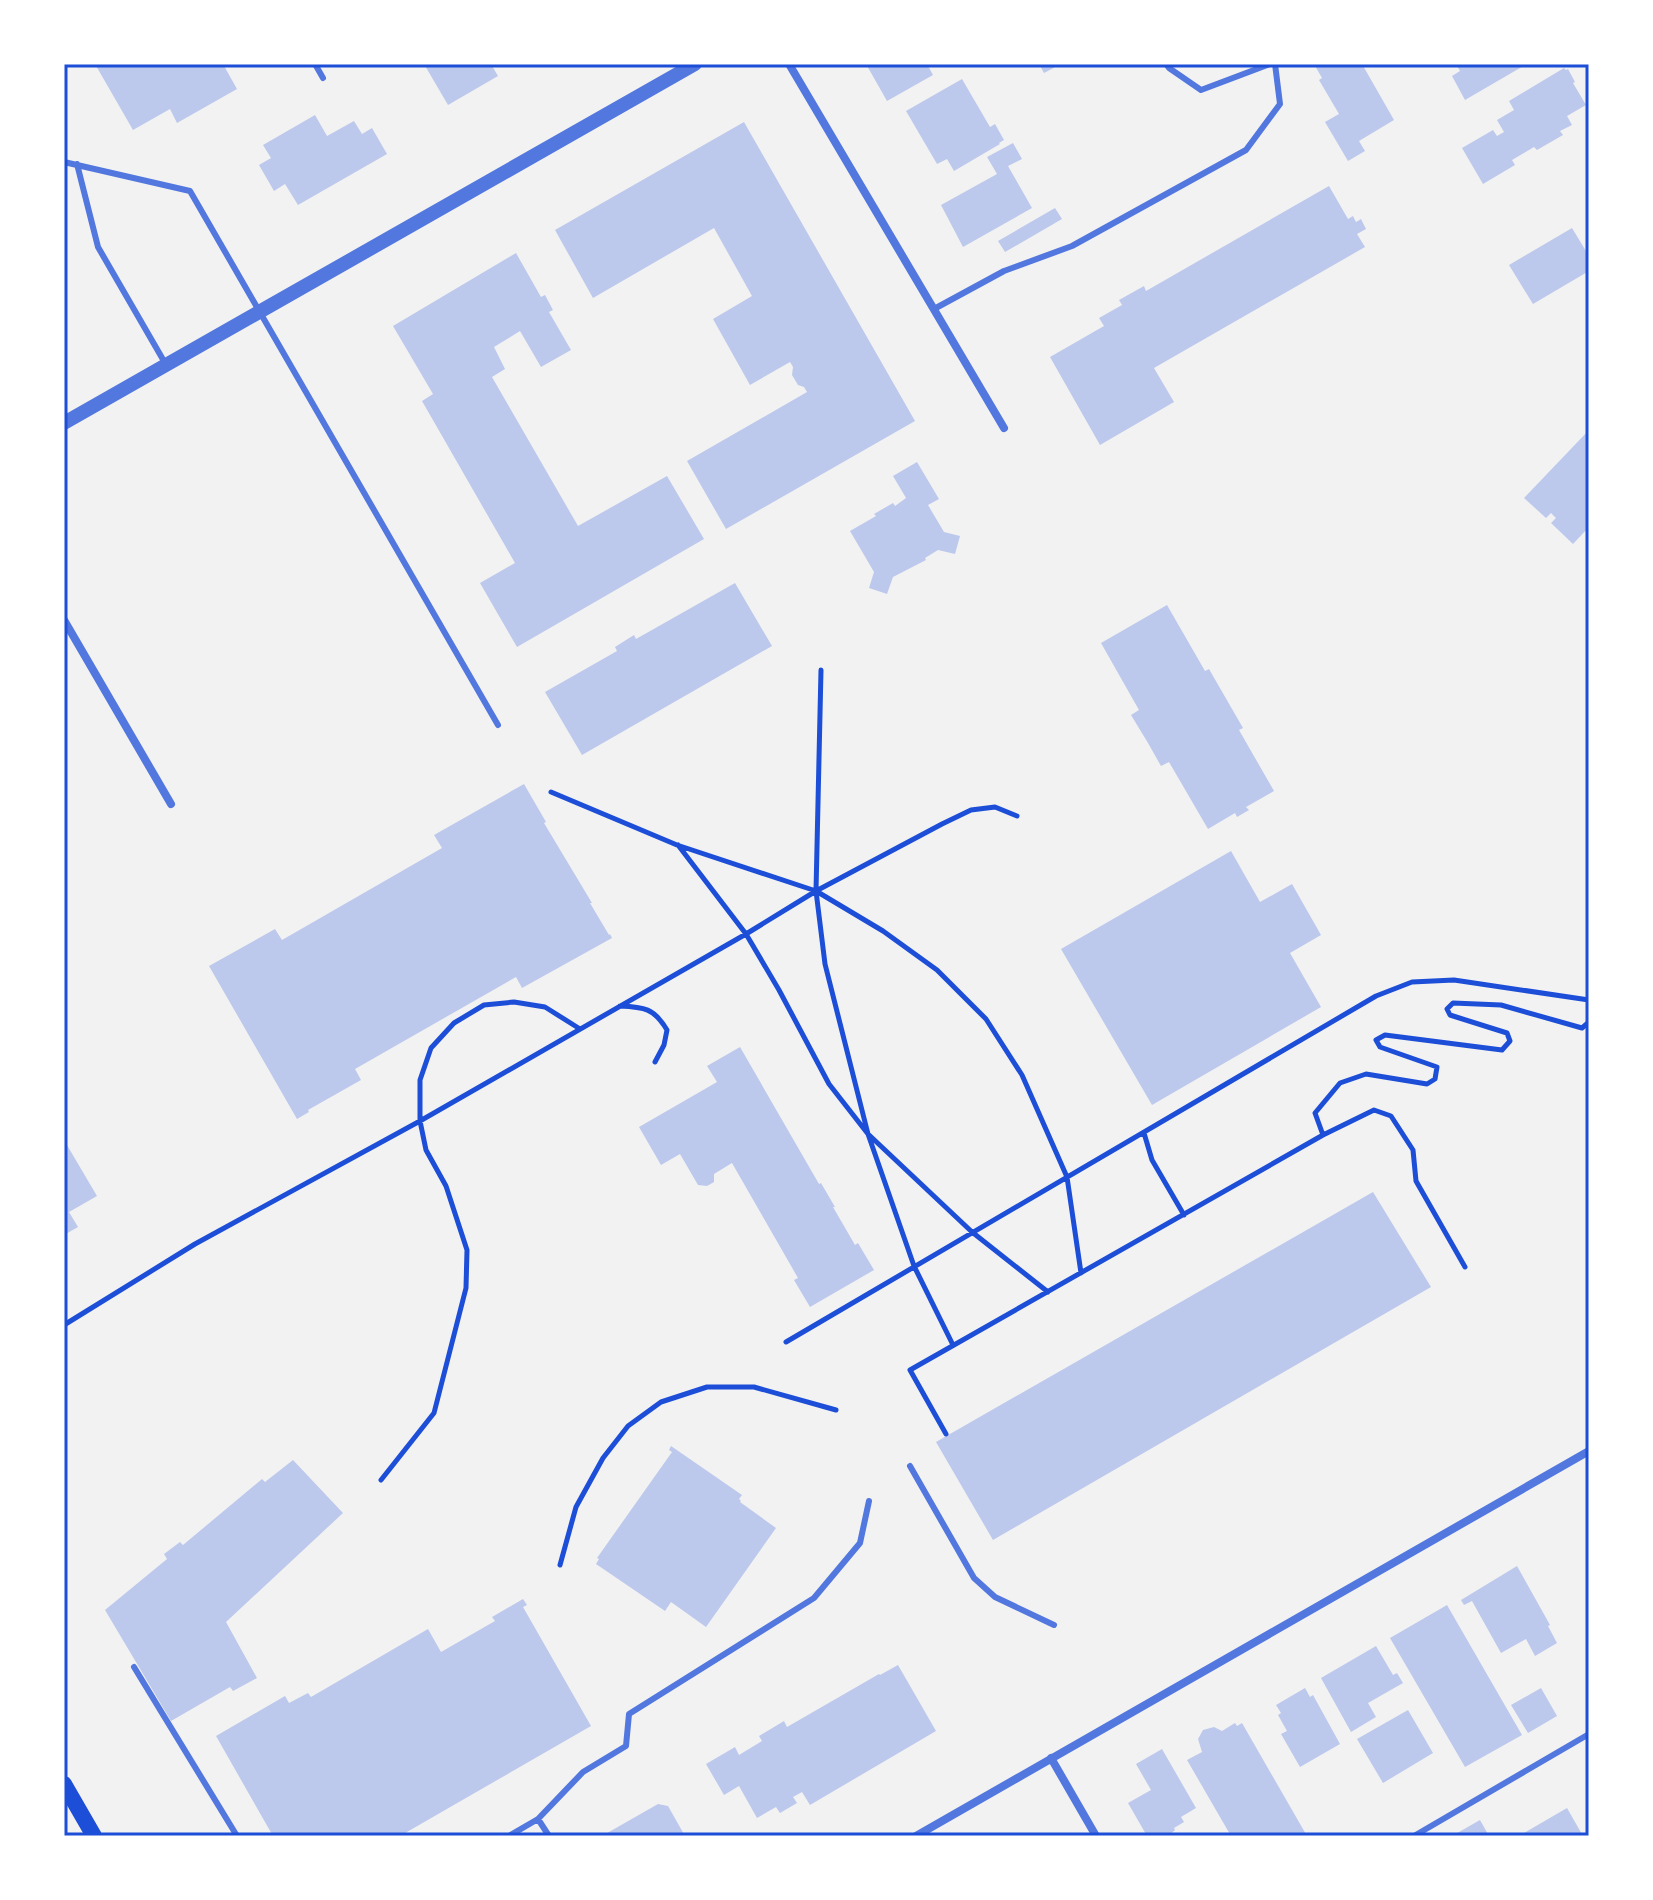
<svg xmlns="http://www.w3.org/2000/svg" width="1653" height="1900" font-family="Jost,sans-serif">
	<style>
		.building { fill: #bdc9ec }
		.lines { fill: none; stroke-linecap: round; stroke-linejoin: round }
		.path { stroke: #1d4ed8; stroke-width: 5 }
		.service { stroke: #5277de; stroke-width: 6 }
		.minor { stroke: #5277de; stroke-width: 8 }
		.tertiary { stroke: #5277de; stroke-width: 14 }
		.secondary { stroke: #1d4ed8; stroke-width: 16 }
		.neatline { fill: none; stroke: #1d4ed8; stroke-width: 3 }
	</style>
	<rect width="100%" height="100%" fill="#f2f2f2"/>
	<!-- building -->
	<path class="building" d="M95,64H223L237,89L177,123L170,109L133,130Z
		M424,64H491L498,76L448,105Z
		M866,64H927L933,75L887,101Z
		M1039,64H1061L1044,73Z
		M1314,64H1362L1394,120L1359,141L1365,151L1348,161L1325,122L1339,114L1319,80L1322,78Z
		M1456,64H1527L1465,100L1452,76L1460,71Z
		M1564,68L1566,70L1568,69L1575,82L1573,83L1586,105L1567,116L1572,125L1560,131L1563,135L1537,150L1534,147L1512,160L1515,165L1483,184L1462,148L1493,130L1497,136L1504,132L1497,120L1514,110L1509,101Z
		M962,79L990,127L995,124L1004,140L999,143L1000,144L954,171L947,159L937,164L906,111Z
		M315,115L327,136L354,121L362,134L372,128L387,154L298,205L285,184L274,191L259,165L271,158L263,145Z
		M744,122L915,421L726,529L687,461L807,392L804,387L798,385L792,375L793,367L790,362L750,385L713,319L752,296L714,228L593,298L555,230Z
		M1013,143L1022,159L1008,166L1032,208L963,247L941,205L997,174L987,157Z
		M1329,186L1348,219L1353,216L1356,222L1361,219L1366,229L1357,234L1365,247L1154,368L1174,402L1100,445L1050,357L1104,326L1099,318L1122,305L1119,300L1144,286L1146,291Z
		M1055,208L1062,219L1005,252L998,241Z
		M1572,228L1589,256V271L1533,304L1509,265Z
		M516,253L541,297L545,295L553,310L549,312L571,350L541,367L520,331L494,347L505,369L492,377L578,526L667,476L704,539L517,647L480,583L515,563L422,401L433,394L393,326Z
		M1589,430V527L1573,544L1551,523L1556,518L1551,513L1546,518L1524,498Z
		M917,462L939,499L928,505L944,532L960,536L955,554L938,550L925,558L926,560L893,577L887,594L869,588L874,572L850,531L876,516L874,514L893,503L895,506L906,498L893,476Z
		M735,583L772,646L582,755L545,692L617,651L615,647L634,635L636,639Z
		M1167,605L1205,671L1209,669L1243,728L1239,730L1274,791L1246,807L1249,810L1237,817L1235,813L1208,829L1169,762L1161,766L1148,743L1131,715L1139,710L1101,643Z
		M524,784L546,822L544,823L592,903H590L609,935L610,934L612,938L522,988L516,977L355,1069L361,1080L308,1110L309,1112L297,1119L209,966L275,929L282,940L442,848L434,835Z
		M1231,851L1260,902L1292,884L1321,935L1290,953L1321,1007L1152,1105L1061,949Z
		M740,1047L819,1184L821,1183L835,1207H833L855,1245L858,1243L874,1270L810,1307L794,1280L798,1278L732,1163L714,1174V1182L707,1186L698,1185L680,1154L661,1165L639,1127L717,1082L707,1066Z
		M64,1140L97,1196L69,1212L78,1227L64,1235Z
		M1373,1192L1431,1287L993,1540L936,1442Z
		M671,1446L742,1495L739,1499L741,1501L740,1502L776,1528L706,1627L671,1602L665,1611L596,1564L599,1559L597,1558L672,1452L669,1450Z
		M293,1460L343,1513L226,1622L257,1678L233,1691L230,1687L171,1721L105,1610L167,1559L164,1554L180,1542L183,1545L262,1479L265,1482Z
		M1517,1566L1550,1625L1548,1626L1557,1643L1535,1656L1526,1639L1501,1653L1472,1601L1464,1605L1461,1600Z
		M523,1599L527,1605L523,1607L591,1726L400,1836H273L216,1736L285,1696L289,1703L308,1693L311,1697L428,1629L441,1652L495,1621L492,1617Z
		M1447,1605L1522,1735L1465,1767L1390,1638Z
		M1376,1646L1393,1675L1397,1673L1403,1683L1368,1703L1376,1717L1351,1732L1321,1678Z
		M898,1665L936,1731L810,1805L802,1792L793,1797L797,1803L780,1813L776,1807L757,1818L739,1786L724,1795L706,1764L735,1747L739,1755L762,1741L759,1736L784,1721L787,1727L879,1674L880,1675Z
		M1305,1688L1310,1697L1313,1695L1340,1744L1300,1767L1281,1734L1287,1731L1278,1715L1281,1713L1276,1705Z
		M1541,1688L1557,1716L1528,1733L1511,1705Z
		M1408,1710L1433,1753L1383,1783L1357,1739Z
		M1235,1723L1237,1726L1242,1723L1307,1836H1231L1187,1760L1202,1752L1198,1739L1203,1730L1214,1727L1222,1731Z
		M1162,1749L1196,1808L1181,1817L1184,1822L1174,1828L1175,1830L1168,1836H1147L1128,1803L1151,1790L1136,1764Z
		M658,1804L668,1806L685,1836H602Z
		M1567,1808L1583,1836H1519Z
		M1480,1820L1489,1836H1452Z"/>
	<g class="lines">
		<!-- path -->
		<path class="path" d="M821,670L816,891L825,964L868,1134L914,1266L953,1345
			M551,792L677,845L816,891L883,931L937,970L986,1019L1022,1075L1067,1177L1081,1273
			M678,845L746,934L779,990L829,1084L868,1134L972,1232L1048,1292
			M620,1006C644,1007 654,1008 667,1030L664,1045L655,1062
			M1144,1133L1152,1160L1184,1215
			M1323,1135L1315,1113L1340,1083L1366,1074L1427,1084L1435,1079L1437,1067L1380,1047L1376,1040L1385,1035L1502,1050L1510,1041L1507,1033L1450,1015L1447,1009L1453,1003L1501,1005L1582,1028L1589,1022
			M64,1325L195,1244L420,1121L746,934L816,891L942,824L971,810L995,807L1017,816
			M786,1342L1376,996L1412,982L1454,980L1589,1000
			M946,1434L910,1370L1323,1135L1374,1110L1391,1116L1413,1150L1416,1181L1465,1267
			M381,1480L434,1413L466,1288L467,1250L446,1186L426,1150L420,1121V1080L431,1048L454,1023L484,1005L514,1002L545,1007L580,1029
			M560,1565L576,1507L603,1458L628,1426L661,1402L707,1387H754L836,1410"/>
		<!-- service -->
		<path class="service" d="M315,64L323,78
			M1166,64L1169,68L1201,90L1270,64
			M64,162L190,191L498,725
			M77,164L98,247L165,363
			M934,309L1004,271L1072,246L1246,150L1280,104L1275,64
			M910,1466L974,1578L995,1597L1054,1625
			M134,1667L237,1836
			M538,1819L583,1772L626,1746L629,1714L814,1598L860,1543L869,1501
			M509,1836L538,1819L549,1836
			M1414,1836L1589,1734"/>
		<!-- minor -->
		<path class="minor" d="M789,64L1004,428
			M64,620L171,804
			M1051,1758L1096,1836
			M916,1836L1589,1451"/>
		<!-- tertiary -->
		<path class="tertiary" d="M64,423L695,64"/>
		<!-- secondary -->
		<path class="secondary" d="M64,1784L94,1836"/>
	</g>
	<!-- border -->
	<rect width="1653" height="1900" fill="none" stroke="#ffffff" stroke-width="132"/>
	<rect x="66" y="66" width="1521" height="1768" class="neatline"/>
</svg>
